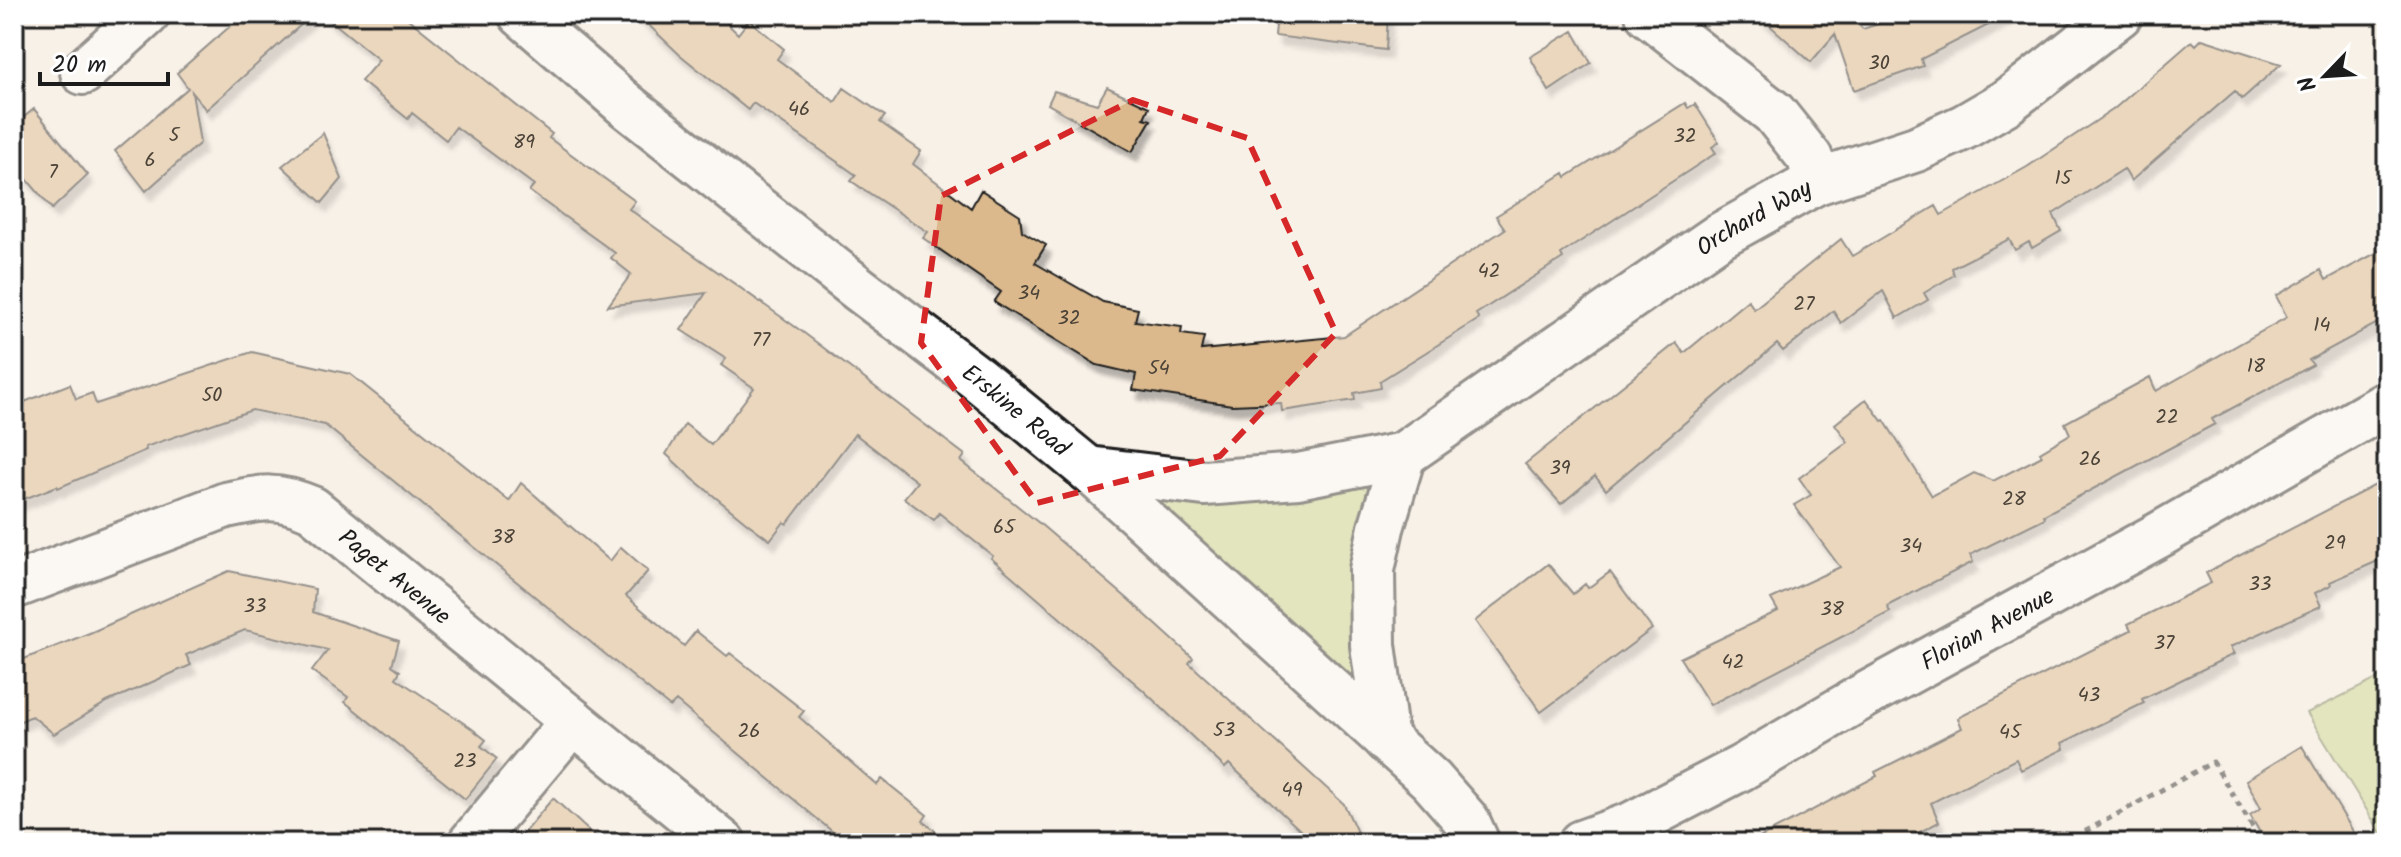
<svg xmlns="http://www.w3.org/2000/svg" width="2401" height="857" font-family="Kalam,sans-serif">
	<style>
		.green { fill: #c7d78b; stroke: #727a54; stroke-width: 2 }
		.building { fill: #dbb98d; stroke: #1c1c1c; stroke-width: 2; filter: url(#shadow) }
		.lines { fill: none; stroke-linecap: round; stroke-linejoin: round }
		.minor-casing { stroke: #1c1c1c; stroke-width: 50 }
		.tertiary-casing { stroke: #1c1c1c; stroke-width: 50 }
		.path { stroke: #1c1c1c; stroke-width: 5; stroke-dasharray: 6 6; stroke-linecap: butt }
		.minor { stroke: #fff; stroke-width: 44 }
		.tertiary { stroke: #fff; stroke-width: 44 }
		.marked { fill: none; stroke: #d62828; stroke-width: 6; stroke-dasharray: 16 10; stroke-linejoin: round }
		.labels { text-anchor: middle; stroke-width: 7; stroke-linejoin: round; paint-order: stroke }
		.number-label { font-size: 20px; fill: #4c4338 }
		.street-label { font-size: 24px; fill: #1c1c1c; stroke: #fff }
	</style>
	<defs>
		<filter id="shadow"><feDropShadow dx="5" dy="9" stdDeviation="2" flood-color="#0004"/></filter>
	</defs>
	<rect width="100%" height="100%" fill="#f8f1e8"/>
	<filter id="ink" filterUnits="userSpaceOnUse"><feTurbulence type="fractalNoise" baseFrequency=".0125" numOctaves="2"/><feDisplacementMap in="SourceGraphic" scale="16" xChannelSelector="R" yChannelSelector="G"/><feConvolveMatrix kernelMatrix="1 2 1 2 8 2 1 2 1" color-interpolation-filters="sRGB"/></filter>
	<g filter="url(#ink)">
		<!-- green -->
		<path class="green" d="M1391,465L1374,720L1110,478Z
			M2387,674V843L2307,713Z"/>
		<!-- building -->
		<path class="building" d="M244,14H313L206,110L192,92L200,143L146,191L115,151L188,88L177,73Z
			M323,14H402L552,134L549,138L635,201L629,209L804,333L965,455L961,461L1039,523L1128,599L1193,658L1189,663L1344,804L1362,843H1314L1229,764L1225,768L1143,690L991,558L993,556L939,513L934,520L904,498L917,482L855,434L787,524L784,522L770,540L747,523L693,479L666,454L685,424L711,445L754,388L721,365L726,359L681,330L706,293L608,306L631,274L611,258L615,253L529,191L534,185L456,127L446,140L412,113L408,119L361,81L379,60Z
			M637,14H717L738,34L749,20L784,49L777,59L835,102L844,88L885,116L880,122L921,151L913,164L971,208L981,190L1020,215L1022,231L1046,245L1035,263L1103,302L1138,309L1135,321L1182,327L1181,334L1204,337L1201,350L1344,336L1505,229L1496,216L1564,173L1566,177L1685,103L1688,108L1695,104L1719,142L1712,147L1716,153L1561,254L1563,258L1476,314L1479,319L1380,381L1381,388L1354,393L1355,400L1282,411L1281,403L1232,405L1133,390L1136,374L1097,365L994,302L1001,292L923,238L928,232L851,181L856,175L753,103L748,110L679,54Z
			M1277,14H1388L1386,50L1275,36Z
			M1757,14H1851L1849,17L1863,29L1909,14H2010L1921,59L1923,66L1854,90L1835,34L1811,62Z
			M1573,31L1591,63L1549,91L1530,57Z
			M2202,39L2281,64L2242,99L2235,91L2131,181L2124,169L2053,214L2061,231L2032,248L2029,242L2015,250L2009,239L1952,268L1954,275L1924,293L1928,300L1897,318L1883,291L1841,323L1833,311L1783,351L1777,344L1606,490L1595,476L1561,504L1525,464L1676,343L1684,353L1748,300L1754,309L1841,239L1852,256L1936,206L1941,215L2027,167L2114,109L2192,41L2196,45Z
			M1107,87L1149,107L1144,118L1151,120L1132,152L1048,104L1054,91L1097,104Z
			M34,109L88,175L52,209L14,164V125Z
			M323,133L342,179L322,203L282,166Z
			M2387,247V318L2309,360L2313,365L2212,419L2215,424L2044,515L2045,518L1970,555L1973,562L1887,606L1890,612L1710,705L1680,658L1778,611L1771,599L1840,567L1794,505L1811,495L1799,478L1848,442L1835,424L1866,399L1882,421L1884,420L1932,496L1974,473L1993,481L2042,456L2040,452L2070,434L2065,423L2150,377L2156,391L2287,317L2276,296L2321,270L2326,280Z
			M252,352L350,374L509,501L521,483L610,561L621,547L648,571L626,596L684,646L696,631L727,656L730,653L804,711L799,717L877,785L882,779L927,815L923,821L950,843H846L676,701L670,707L325,425L252,410L145,447L146,450L58,488L57,486L14,503V406L70,384L76,399L92,393L96,404Z
			M2387,479V557L2330,582L2331,585L2315,593L2321,606L2230,647L2234,654L2142,699L2144,703L2062,743L2064,749L2021,770L2016,759L1931,803L1939,822L1899,843H1750L1877,776L1875,772L1962,728L1958,718L2131,630L2128,624L2211,583L2206,573Z
			M1548,564L1573,594L1585,584L1588,588L1610,572L1652,629L1541,712L1475,621Z
			M229,571L315,589L313,612L399,641L392,665L400,671L396,678L471,728L486,740L481,746L497,759L465,799L345,702L348,697L312,671L328,650L245,630L186,655L191,665L107,702L54,734L32,716L14,724V663L92,632Z
			M2302,746L2360,843H2266L2250,815L2261,808L2246,780Z
			M553,798L602,843H515Z"/>
		<g class="lines">
			<defs>
				<g id="minor">
					<path d="M1648,14L1774,113L1810,158L1816,182"/>
					<path d="M83,72L147,14"/>
					<path id="s1" d="M1088,469L1204,483L1298,476L1403,455L1719,236L1816,182L1916,149L1964,127L2007,102L2120,14"/>
					<path id="s2" d="M14,586L226,505C263,497 277,494 312,509L723,843"/>
					<path d="M1386,740L1373,645L1372,570L1381,528L1403,455"/>
					<path d="M471,843L573,721"/>
					<path id="s3" d="M1581,843L1631,825L1741,768L1862,697L2159,535L2387,404"/>
				</g>
				<g id="tertiary">
					<path id="s4" d="M521,14L627,106L859,289L977,378L1088,469L1431,780L1467,821L1477,843"/>
				</g>
			</defs>
			<!-- minor casing -->
			<use href="#minor" class="minor-casing"/>
			<!-- tertiary casing -->
			<use href="#tertiary" class="tertiary-casing"/>
			<!-- path -->
			<path class="path" d="M2064,843L2213,762L2262,843"/>
			<!-- minor -->
			<use href="#minor" class="minor"/>
			<!-- tertiary -->
			<use href="#tertiary" class="tertiary"/>
		</g>
	</g>
	<!-- marked area -->
	<path d="M0 0H2401V857H0ZM1133,100L1247,138L1336,333L1220,456L1037,503L921,343L941,196Z" fill="#f8f1e8" fill-opacity=".55" fill-rule="evenodd"/>
	<path class="marked" d="M1133,100L1247,138L1336,333L1220,456L1037,503L921,343L941,196Z"/>
	<g class="labels">
		<!-- number labels -->
		<g class="number-label">
			<text x="1879" y="69">30</text>
			<text x="799" y="115">46</text>
			<text x="174" y="141">5</text>
			<text x="1685" y="142">32</text>
			<text x="524" y="148">89</text>
			<text x="150" y="166">6</text>
			<text x="53" y="178">7</text>
			<text x="2063" y="184">15</text>
			<text x="1489" y="277">42</text>
			<text x="1029" y="299">34</text>
			<text x="1804" y="310">27</text>
			<text x="1069" y="324">32</text>
			<text x="2322" y="331">14</text>
			<text x="761" y="346">77</text>
			<text x="2256" y="372">18</text>
			<text x="1159" y="374">54</text>
			<text x="212" y="401">50</text>
			<text x="2167" y="423">22</text>
			<text x="2090" y="465">26</text>
			<text x="1560" y="474">39</text>
			<text x="2014" y="505">28</text>
			<text x="1004" y="533">65</text>
			<text x="503" y="543">38</text>
			<text x="2335" y="549">29</text>
			<text x="1911" y="552">34</text>
			<text x="2260" y="590">33</text>
			<text x="255" y="612">33</text>
			<text x="1832" y="615">38</text>
			<text x="2164" y="649">37</text>
			<text x="1733" y="668">42</text>
			<text x="2089" y="701">43</text>
			<text x="1224" y="736">53</text>
			<text x="749" y="737">26</text>
			<text x="2010" y="738">45</text>
			<text x="465" y="767">23</text>
			<text x="1292" y="796">49</text>
		</g>
		<!-- street labels -->
		<g class="street-label">
			<text dy="8" stroke="none"><textPath href="#s1" startOffset="742">Orchard Way</textPath></text>
			<text dy="8" stroke="none"><textPath href="#s4" startOffset="634">Erskine Road</textPath></text>
			<text dy="8" stroke="none"><textPath href="#s2" startOffset="422">Paget Avenue</textPath></text>
			<text dy="8" stroke="none"><textPath href="#s3" startOffset="460">Florian Avenue</textPath></text>
		</g>
	</g>
	<!-- margin -->
	<rect width="2401" height="857" fill="none" stroke="#fff" stroke-width="48"/>
	<rect x="24" y="24" width="2353" height="809" fill="none" stroke="#1c1c1c" stroke-width="3" filter="url(#ink)"/>
	<!-- north arrow -->
	<g transform="translate(2325 76) rotate(245)" stroke="#ffffff" stroke-width="6" paint-order="stroke">
	<path d="M0-6L14 30L0 20L-14 30Z" fill="#1c1c1c"/>
	<text y="-12" font-size="22" font-weight="bold" text-anchor="middle" fill="#1c1c1c">N</text>
	</g>
	<!-- scale -->
	<path d="M40 72v12h128v-12" fill="none" stroke="#1c1c1c" stroke-width="4"/>
	<text x="52" y="72" font-size="24" fill="#1c1c1c" stroke="#ffffff" stroke-width="6" paint-order="stroke">20 m</text>
</svg>
